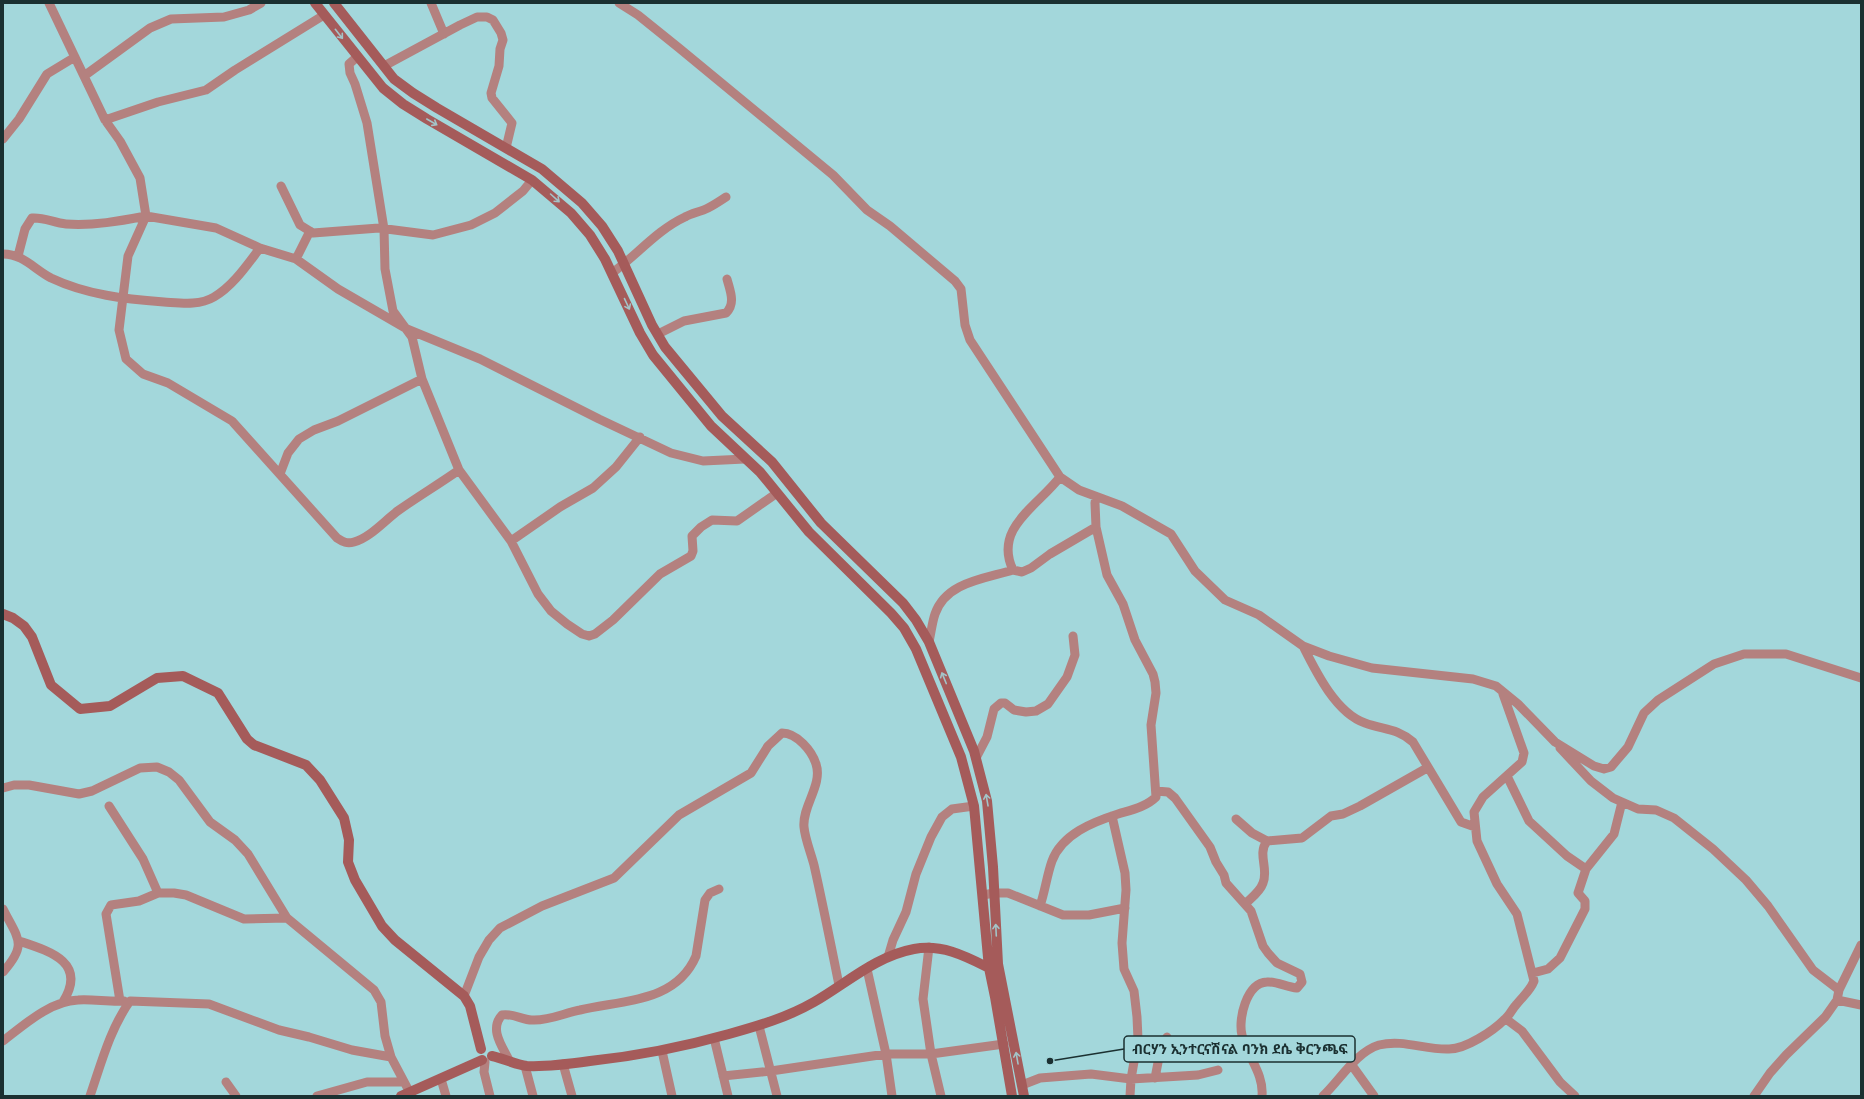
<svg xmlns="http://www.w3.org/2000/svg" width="1864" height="1099" font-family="'Space Grotesk','Noto Sans Ethiopic',sans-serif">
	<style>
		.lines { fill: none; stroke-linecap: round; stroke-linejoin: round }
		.street { stroke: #b4817f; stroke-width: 9 }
		.secondary { stroke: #a55b5a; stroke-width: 10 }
		.oneway { stroke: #a3c4c8 }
		.leader { fill: none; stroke: #1b3031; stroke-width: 1.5 }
		.callout-dot { fill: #1b3031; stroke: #a3d7db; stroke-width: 1.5 }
		.callout { fill: #a3d7db; stroke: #1b3031; stroke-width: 1.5 }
		.callout-label { font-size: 14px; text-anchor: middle; font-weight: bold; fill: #1b3031 }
	</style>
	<rect width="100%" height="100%" fill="#a3d7db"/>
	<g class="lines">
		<!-- street -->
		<path class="street" d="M49,3L105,120L120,141L140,178L146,216L216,228L260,248L296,259L338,289L407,329L480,359L599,419L671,453L703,461L745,459
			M431,3L444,34
			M619,3L638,15L679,48L833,175L867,210L890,226L955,281L961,289L965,325L970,340L1060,477L1079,490L1122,506L1171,534L1195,571L1225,600L1259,615L1303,646L1329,656L1372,668L1473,679L1496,686L1518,704L1555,742L1594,766L1604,769L1611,767L1628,747L1644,713L1658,700L1714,664L1744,654H1786L1861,678
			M357,57L349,64L350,73L355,84L367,123L384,229L385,269L393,311L412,337L422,379L459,470L511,541L560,507L593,488L616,467L640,437
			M384,66L460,25L477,17H487L493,20L501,33L503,40L500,49L499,66L491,93L492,98L512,123L506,148
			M84,76L150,28L171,19L224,17L249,10L261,3
			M105,120L158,102L206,90L235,70L324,15
			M3,139L19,119L47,74L75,57
			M281,186L300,225L313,233L379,228L433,235L471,225L495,213L523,191L532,180
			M3,254C23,254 34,269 51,278C87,295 125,299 164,302C180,303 199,306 214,297C233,286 247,265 260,248
			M18,256L25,229L32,218C44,217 54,223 66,224C93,226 120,221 146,216L128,256L119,330L126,359L143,374L168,383L232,421L337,538C343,542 347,544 354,542C371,537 385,520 399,510C419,496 439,484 459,470
			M296,259L310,231
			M612,273C637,255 657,230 685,217C692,213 700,212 708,208C714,205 720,201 726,197
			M658,334L684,321L726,313C736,303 730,291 727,279
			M280,474L288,453L299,439L314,430L338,421L422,379
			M511,541L538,594L551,611L567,624L582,634L589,636L595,634L613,620L660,574L691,556L693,551L692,536L701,527L712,520L737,521L777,493
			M1013,570C993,528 1038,506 1060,477
			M929,642C931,633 932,623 935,614C946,582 984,579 1013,570L1022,572L1031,568L1050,554L1096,527
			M1303,646C1316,672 1336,713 1365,723C1384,730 1397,728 1413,742L1461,822L1475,827
			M1560,748L1591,781L1613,798L1638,809L1656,810L1674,818L1713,849L1746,880L1768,906L1813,970L1839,990
			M976,758L987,737L994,709L1001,703H1005L1014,710L1026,712L1036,711L1048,704L1067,677L1075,655L1073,636
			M1507,776L1529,821L1567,856L1586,869
			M3,788L14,785H29L79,794L92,791L140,768L157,767L169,772L179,780L210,822L235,840L248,854L287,918L374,990L381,1002L385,1036L391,1057
			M1156,791L1168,792L1175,798L1210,847L1216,862L1224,875L1226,883L1251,911L1263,946L1268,953L1277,963L1300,974L1302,982L1297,988C1287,987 1275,981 1267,982C1246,983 1238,1020 1242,1035C1247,1057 1264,1073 1262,1096
			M109,806L143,859L158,893
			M1112,816L1125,873L1126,890L1122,943L1124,969L1134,991L1137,1017L1138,1039L1131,1079L1130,1096
			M1236,819L1252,833L1267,841
			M983,895L994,893H1008L1063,915H1089L1125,908
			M1245,904C1251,898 1260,892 1263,883C1269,869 1257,854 1267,841L1302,838L1331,816L1343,814L1360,806L1427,768
			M1040,906C1045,891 1047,875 1052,861C1062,834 1093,822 1118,814C1131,810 1146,807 1156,797L1151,725L1156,693L1155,682L1153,674L1135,640L1123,604L1107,575L1096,527L1095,503L1096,497
			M3,909C18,939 28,944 3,972
			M19,941C49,951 88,962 63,1002
			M929,947L923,999L931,1054L941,1096
			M888,957L893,940L906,912L916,874L931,837L942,817L952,809L974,806
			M867,969L886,1054L892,1096
			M1533,973L1548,969L1560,958L1585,909V901L1578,893L1586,869L1614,834L1622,802
			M464,996L479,957L489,940L500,928L542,906L614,878L679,815L751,773L768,746L782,733C797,733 812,751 816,764C823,785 802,806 804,827C805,839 811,853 814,865C823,905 831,945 839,985
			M1837,1000L1861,1005
			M120,1001L106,914L111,905L139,901L158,893H174L186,895L244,919L287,918
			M1506,1019L1522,1031L1560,1082L1575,1096
			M759,1026L777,1096
			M714,1038L728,1096
			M3,1041C24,1025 50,1001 78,1000C93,999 109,1002 124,1001
			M662,1051L672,1096
			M509,1060C502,1046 489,1029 502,1015C513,1013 522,1020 532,1020C549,1021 564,1013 580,1010C622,1000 676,1003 696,956L705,900L710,893L719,889
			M485,1062L484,1072L490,1096
			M563,1064L572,1096
			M1351,1064L1374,1096
			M525,1066L533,1096
			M723,1076L771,1071L886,1054H931L1004,1044
			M1155,1078L1161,1047L1167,1037
			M441,1079L446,1096
			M226,1082L236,1096
			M1022,1085L1040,1078L1091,1074L1131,1079L1198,1075L1218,1070
			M90,1096C101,1064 110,1029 130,1001L209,1004L279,1030L309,1037L352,1050L391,1057L409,1091V1096
			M317,1096L367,1082H404
			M1323,1096C1340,1080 1356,1052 1379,1045C1403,1039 1425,1050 1449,1049C1466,1049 1493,1031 1505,1019C1510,1015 1512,1009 1516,1005C1523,996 1530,991 1534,981L1517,914L1497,884L1477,841L1474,812L1483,797L1522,762L1524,753L1503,694
			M1754,1096L1770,1073L1786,1055L1825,1017L1837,1000L1839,990L1861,945"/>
		<!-- secondary -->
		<path class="secondary" d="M315,3L383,88L403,104L427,119L532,180L571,213L590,235L605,259L640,333L653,355L711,426L760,472L809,532L891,613L904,628L916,649L961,757L974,806L989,968L995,997L1012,1096
			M334,3L394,79L413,93L437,108L542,169L582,203L602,226L618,251L652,325L665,347L722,416L772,462L821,523L903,603L916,620L929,642L974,751L987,801L993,867L998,964L1024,1096
			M3,614L13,618L24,626L32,637L51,685L80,709L110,706L157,678L183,676L218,693L247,739L254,745L306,765L320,780L344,818L349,840L348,862L355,880L382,926L395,940L464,996L470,1006L481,1049
			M492,1056C502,1058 517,1065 527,1066C547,1067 569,1064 590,1061C637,1056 683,1047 729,1034C758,1026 788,1017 814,1002C847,983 876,956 914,949C942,944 965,956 989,968
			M401,1096L482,1060"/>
	</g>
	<!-- one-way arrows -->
	<defs><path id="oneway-shaft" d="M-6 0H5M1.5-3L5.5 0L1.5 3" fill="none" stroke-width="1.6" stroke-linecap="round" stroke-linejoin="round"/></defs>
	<g class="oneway">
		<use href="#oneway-shaft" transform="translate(339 34) rotate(52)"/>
		<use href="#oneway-shaft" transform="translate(432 122) rotate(30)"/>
		<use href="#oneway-shaft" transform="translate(555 198) rotate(42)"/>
		<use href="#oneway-shaft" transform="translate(627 304) rotate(65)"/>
		<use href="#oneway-shaft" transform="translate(944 678) rotate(-112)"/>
		<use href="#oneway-shaft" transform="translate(987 800) rotate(-100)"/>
		<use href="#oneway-shaft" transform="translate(996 930) rotate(-93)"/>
		<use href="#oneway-shaft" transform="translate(1017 1058) rotate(-100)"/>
	</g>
	<!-- callouts -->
	<path class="leader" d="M1050 1061L1124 1049"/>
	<circle class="callout-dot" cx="1050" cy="1061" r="4"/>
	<rect class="callout" x="1124" y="1036" width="231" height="26" rx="4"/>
	<g class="callout-label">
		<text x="1240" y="1054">ብርሃን ኢንተርናሽናል ባንክ ደሴ ቅርንጫፍ</text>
	</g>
	<!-- border -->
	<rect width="1864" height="1099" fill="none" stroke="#1b3031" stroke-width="8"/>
</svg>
